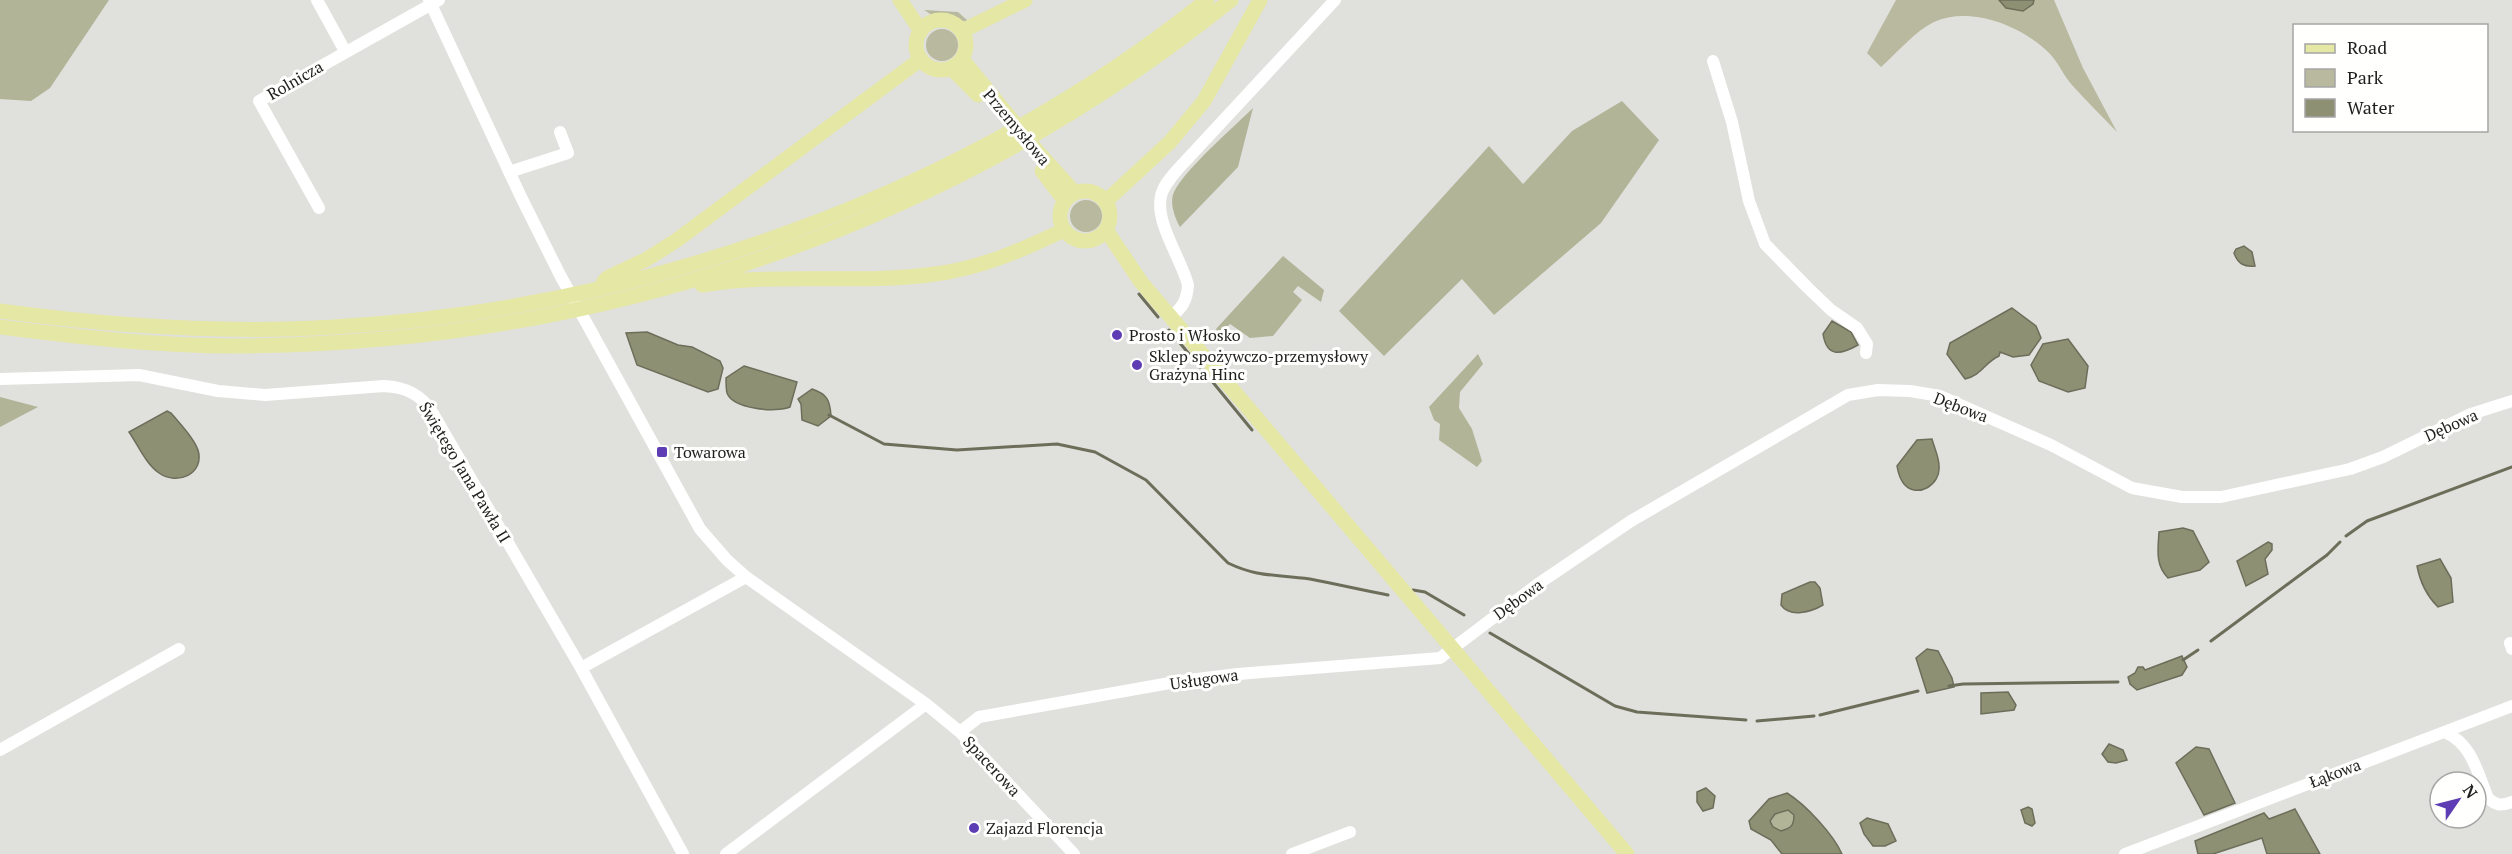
<svg xmlns="http://www.w3.org/2000/svg" width="2512" height="854" font-family="'PT Serif',serif">
	<style>
		.green { fill: #b8b99e }
		.forest { fill: #b2b497 }
		.water { fill: #8e9074; stroke: #6d6e5a; stroke-width: 1.5; fill-rule: evenodd }
		.lines { fill: none; stroke-linecap: round; stroke-linejoin: round }
		.stream { stroke: #6d6e5a; stroke-width: 3 }
		.minor { stroke: #fff; stroke-width: 12 }
		.major { stroke: #e5e7a5; stroke-width: 15 }
		.poi-dot { fill: #5d3cb4; stroke: #fffffe; stroke-width: 2 }
		.labels { text-anchor: middle; stroke-width: 6; stroke-linejoin: round; paint-order: stroke }
		.street-label { font-size: 16px; fill: #1f1f1e; stroke: #fffffe }
		.poi-label { font-size: 16px; fill: #1f1f1e; stroke: #fffffe; text-anchor: start }
	</style>
	<rect width="100%" height="100%" fill="#e0e0dd"/>
	<!-- green -->
	<path class="green" d="M1896,0H2054L2083,68L2117,132C2102,116 2086,101 2072,85C2064,76 2059,64 2051,55C2025,27 1971,5 1934,22C1915,31 1897,53 1881,67L1867,53Z
		M924,10L958,12L969,22L932,15Z
		M926 45a16 16 0 1 1 32 0a16 16 0 1 1-32 0Z
		M1070 216a16 16 0 1 1 32 0a16 16 0 1 1-32 0Z"/>
	<!-- forest -->
	<path class="forest" d="M0,0H109L50,88L31,101L0,99Z
		M1622,101L1659,140L1601,223L1494,315L1462,279L1384,356L1339,311L1489,146L1523,184L1572,131Z
		M1253,108L1238,167L1180,227C1175,218 1169,203 1174,192C1186,168 1233,128 1253,108Z
		M1283,256L1324,290L1321,302L1298,286L1293,292L1302,300L1273,336L1250,338L1230,324L1220,334L1216,329Z
		M1478,354L1483,364L1460,392L1459,408L1472,429L1482,461L1477,467L1439,440L1440,424L1434,420L1429,407Z
		M0,397L38,407L0,427Z
		M1788,810L1794,815C1794,826 1791,828 1781,831L1773,827L1770,821L1775,814Z"/>
	<!-- water -->
	<path class="water" d="M1999,0H2034L2033,4L2023,11L2006,8Z
		M2244,246L2252,252L2255,266C2244,267 2238,264 2234,253L2236,249Z
		M2012,308L2036,326L2041,338L2029,355L2013,357L2000,352L1999,356C1984,363 1982,375 1965,379L1947,354L1950,343Z
		M1832,321L1851,332L1858,345C1842,354 1827,359 1823,334Z
		M647,332L678,345L692,347L720,361L723,368L718,389L708,392L637,365L626,333Z
		M2068,339L2088,366L2085,388L2068,392L2039,381L2031,365L2043,344Z
		M744,366L797,382L790,407C776,413 733,409 727,393C726,389 726,382 726,378Z
		M812,389C827,394 830,400 831,416L818,426L802,420L801,404L798,399Z
		M167,411L171,413C180,424 193,436 198,450C205,474 177,486 159,473C146,464 138,445 129,432Z
		M1932,439C1934,447 1939,457 1939,466C1941,485 1917,499 1904,484C1900,479 1898,472 1897,466L1917,440Z
		M2183,528L2193,531L2209,562L2200,570L2168,578C2155,565 2158,549 2159,532Z
		M2268,542L2272,544V550L2265,559L2268,574L2246,586L2237,561Z
		M2440,559L2451,578L2453,602L2438,607C2426,595 2420,582 2417,566Z
		M1810,582H1815L1820,588L1823,605C1811,612 1790,618 1781,605L1782,594Z
		M1927,649L1938,651L1952,678L1954,687L1927,693L1916,658Z
		M2182,656L2187,667L2182,675L2137,690L2130,684L2128,677L2135,673L2138,667H2143L2145,670Z
		M2008,692L2016,705L2014,710L1981,714V693Z
		M2109,744L2123,750L2127,760L2116,763L2108,762L2102,754Z
		M2196,747L2209,749L2235,803L2204,815L2176,763Z
		M1706,788L1715,796L1713,808L1703,811L1697,802V792Z
		M1787,793C1806,805 1833,834 1842,854H1782L1771,840L1751,829L1749,821L1769,799ZM1788,810L1794,815C1794,826 1791,828 1781,831L1773,827L1770,821L1775,814Z
		M2028,807L2032,809L2035,823L2032,826L2025,823L2021,810Z
		M2295,809L2320,854H2267L2262,838L2213,854H2198L2195,841L2264,813L2269,819Z
		M1867,818L1888,824L1896,841L1885,846H1873L1864,834L1860,823Z"/>
	<g class="lines">
		<!-- stream -->
		<path class="stream" d="M1139,294L1158,317
			M1169,330L1200,367
			M1211,380L1252,430
			M829,415L884,444L957,450L1057,444L1095,452L1146,480L1228,563C1259,578 1278,574 1310,579C1336,584 1362,590 1388,595
			M2346,536L2367,521L2512,467
			M1413,590L1425,592L1464,615
			M1490,633L1615,706L1637,712L1746,720
			M2211,641L2327,555L2340,542
			M2183,660L2198,650
			M1949,686L1963,684L2118,682
			M1820,715L1918,691
			M1757,721L1814,716"/>
		<!-- minor -->
		<path class="minor" d="M317,0L345,51
			M429,0L521,197L560,275L700,529L727,560L746,577L926,704L960,732L1074,854
			M1713,61L1732,122L1749,201L1765,244L1808,288L1831,310L1857,328L1867,344L1866,353
			M509,172L568,153L560,132
			M319,208L259,101L439,0
			M1171,317C1183,307 1187,300 1188,285C1181,258 1155,223 1161,196C1163,186 1171,177 1178,169L1335,0
			M0,379L139,375L218,391L265,395L384,386C405,387 421,394 432,412L581,668L683,854
			M2510,643L2512,649
			M581,668L746,577
			M960,732L979,717L1181,681L1238,674L1440,658L1538,584L1631,521L1848,395L1878,390L1910,391L1940,396L2051,445L2132,488L2182,497H2221L2350,469L2383,457L2471,414L2512,401
			M2444,732L2512,706
			M0,750L179,649
			M726,854L926,704
			M1292,854L1350,832
			M2125,854L2444,732C2472,743 2477,772 2488,798C2497,806 2501,806 2512,802"/>
		<!-- major -->
		<path class="major" d="M900,0L921,31
			M916 45a25 25 0 1 1 50 0a25 25 0 1 1-50 0Z
			M962,31L1025,0
			M962,59L1038,152L1075,193
			M951,68L978,95
			M1042,171L1065,201
			M1060 216a25 25 0 1 1 50 0a25 25 0 1 1-50 0Z
			M1105,202L1170,142L1204,101L1260,0
			M1106,230L1141,282L1627,854
			M603,283L607,278L647,259L677,240L921,59
			M702,285C778,272 858,285 935,274C982,268 1022,250 1064,230
			M0,311C111,326 222,334 334,327C644,309 964,195 1207,0
			M0,327C78,337 157,346 236,346C598,344 948,228 1231,0"/>
	</g>
	<!-- markers -->
	<g class="poi-dot">
		<circle cx="1117" cy="335" r="6"/>
		<circle cx="1137" cy="365" r="6"/>
		<rect x="656" y="446" width="12" height="12" rx="3"/>
		<circle cx="974" cy="828" r="6"/>
	</g>
	<g class="labels">
		<!-- street labels -->
		<g class="street-label">
			<text transform="translate(295 80) rotate(-30)" y="6">Rolnicza</text>
			<text transform="translate(1017 127) rotate(50)" y="6">Przemysłowa</text>
			<text transform="translate(1961 407) rotate(21)" y="6">Dębowa</text>
			<text transform="translate(2451 425) rotate(-24)" y="6">Dębowa</text>
			<text transform="translate(465 472) rotate(59)" y="6">Świętego Jana Pawła II</text>
			<text transform="translate(1518 599) rotate(-36)" y="6">Dębowa</text>
			<text transform="translate(1204 679) rotate(-8)" y="6">Usługowa</text>
			<text transform="translate(992 766) rotate(47)" y="6">Spacerowa</text>
			<text transform="translate(2335 773) rotate(-21)" y="6">Łąkowa</text>
		</g>
		<!-- poi labels -->
		<g class="poi-label">
			<text x="1129" y="341">Prosto i Włosko</text>
			<text x="1149" y="362">Sklep spożywczo-przemysłowy<tspan x="1149" dy="18">Grażyna Hinc</tspan></text>
			<text x="674" y="458">Towarowa</text>
			<text x="986" y="834">Zajazd Florencja</text>
		</g>
	</g>
	<!-- legend -->
	<rect x="2293" y="24" width="195" height="108" fill="#fffffe" stroke="#a5a5a4" stroke-width="1.5"/>
	<rect x="2305" y="44" width="30" height="9" fill="#e5e7a5" stroke="#a5a5a4" stroke-width="1.5"/>
	<text x="2347" y="54" font-size="18" fill="#1f1f1e">Road</text>
	<rect x="2305" y="69" width="30" height="18" fill="#b8b99e" stroke="#a5a5a4" stroke-width="1.5"/>
	<text x="2347" y="84" font-size="18" fill="#1f1f1e">Park</text>
	<rect x="2305" y="99" width="30" height="18" fill="#8e9074" stroke="#a5a5a4" stroke-width="1.5"/>
	<text x="2347" y="114" font-size="18" fill="#1f1f1e">Water</text>
	<!-- north arrow -->
	<g transform="translate(2458 800) rotate(55)"><circle r="28" fill="#fffffe" stroke="#a5a5a4" stroke-width="1.5"/>
	<path d="M0-4.5L10 22L0 15L-10 22Z" fill="#5d3cb4"/>
	<text y="-9" font-size="16" font-weight="bold" text-anchor="middle" fill="#1f1f1e">N</text>
	</g>
</svg>
